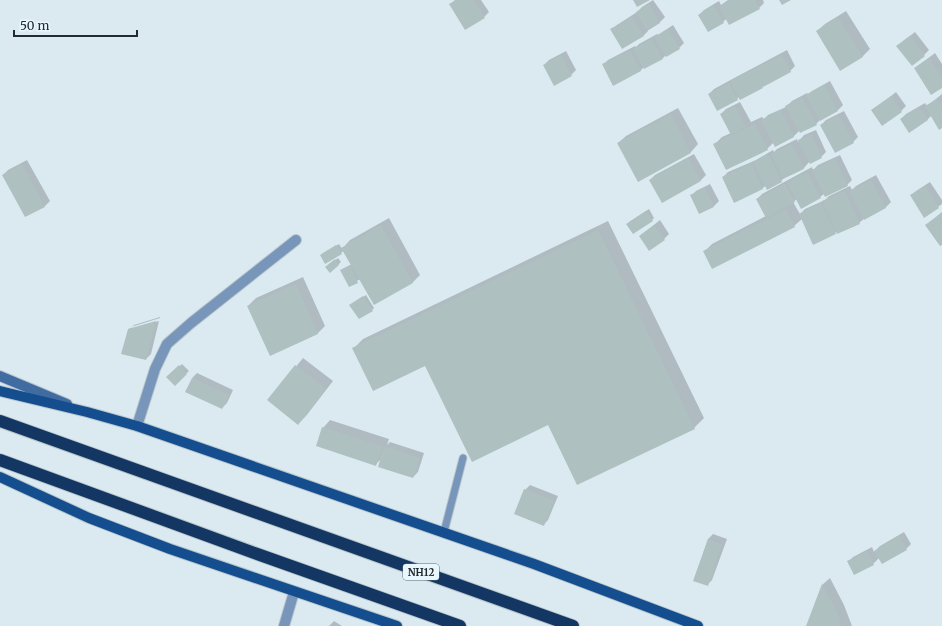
<svg xmlns="http://www.w3.org/2000/svg" width="942" height="626" font-family="Merriweather,serif">
	<style>
		.shadow { fill: #0003 }
		.building { fill: #afc0c0 }
		.lines { fill: none; stroke-linecap: round; stroke-linejoin: round }
		.lane-casing { stroke: #bac7ce; stroke-width: 9 }
		.street-casing { stroke: #bac7ce; stroke-width: 12 }
		.secondary-casing { stroke: #bac7ce; stroke-width: 12 }
		.primary-casing { stroke: #bac7ce; stroke-width: 12 }
		.highway-casing { stroke: #bac7ce; stroke-width: 14 }
		.lane { stroke: #7895ba; stroke-width: 7 }
		.street { stroke: #7895ba; stroke-width: 10 }
		.secondary { stroke: #416ca2; stroke-width: 10 }
		.primary { stroke: #144e8f; stroke-width: 10 }
		.highway { stroke: #133762; stroke-width: 12 }
		.labels { text-anchor: middle; stroke-width: 3; stroke-linejoin: round; paint-order: stroke }
		.shield { fill: #e8f7fe; stroke: #5f686c; stroke-width: 1 }
		.shield-label { font-size: 10px; font-weight: bold; fill: #242a2d }
	</style>
	<rect width="100%" height="100%" fill="#dbeaf1"/>
	<!-- shadow -->
	<path class="shadow" d="M455,0H481L489,12L484,17L450,5Z
		M653,0L665,17L660,22L648,30V31L643,36L612,30L617,25L637,12L642,7Z
		M728,0H763L764,3L759,8L726,19L723,22L699,15L704,10L719,1L721,5Z
		M846,11L870,49L862,57L817,31L825,24Z
		M673,25L684,43L679,48L666,55L663,58L644,67L641,70L614,84L603,65L608,60L635,46L636,47L639,44L657,34L658,35Z
		M915,32L929,50L924,55L903,41Z
		M787,50L795,66L790,71L740,99L739,97L737,99L709,94L714,89L736,77Z
		M566,51L576,70L571,75L544,65L549,60Z
		M935,53L942,64V87L915,68Z
		M830,81L843,105L838,110L821,119L816,124L799,131L793,137L774,142L767,149L715,144L722,137L731,133L721,114L726,109L740,102L751,122L762,117L764,119L768,115L786,107L792,101L807,93L808,94L812,91Z
		M896,92L906,106L901,111H872Z
		M942,94V127L932,115L927,120L901,119L906,114L925,103L927,106Z
		M678,108L698,144L691,152L638,180L618,143L626,136Z
		M844,111L858,137L853,142L821,125L826,120Z
		M816,130L826,152L821,157L810,161L804,168L785,177L781,181L766,185L763,188L734,201L723,177L728,172L756,160L773,150L774,152L777,149L797,139L798,142L804,135Z
		M694,154L706,175L701,180L663,202L650,180L655,175Z
		M840,155L852,180L847,185L824,194L820,197L797,199L793,202L800,214L805,209L825,200L829,196L850,186L852,190L856,186L876,175L891,202L886,207L865,218L859,223L837,231L835,233L802,219L794,226L705,251L712,244L766,216L757,199L762,194L812,167L813,170L818,165Z
		M27,160L50,201L45,206L26,216L3,175L8,170Z
		M930,182L942,200V204L925,216L911,196L916,191Z
		M710,184L719,201L714,206L700,213L691,196L696,191Z
		M649,209L654,218L652,220L629,222Z
		M942,212V244L926,225Z
		M389,218L420,275L413,282L374,304L360,279L349,286L341,270L352,264L344,250L341,253H323L339,244L342,249L350,240Z
		M660,220L669,234L664,239L640,236Z
		M608,221L704,418L694,428L548,424L426,364L354,348L363,339Z
		M338,258L341,262L330,272L329,265Z
		M303,277L325,326L317,334L248,306L256,298Z
		M366,295L374,308L372,310L353,303Z
		M160,317V318L131,327V329L159,321L151,354L146,359L128,330L134,325Z
		M303,358L333,381L306,416L298,424L269,400Z
		M182,364L189,371L175,384L168,377Z
		M197,373L233,390L227,403L222,408L192,378Z
		M330,420L389,439L387,445L390,442L424,453L418,472L413,477L381,459L376,464L323,428Z
		M530,485L558,496L548,520L543,525L525,490Z
		M904,532L911,544L906,549L879,558L873,564L855,574L848,562L853,557L872,547L874,552L880,546Z
		M713,534L727,539L712,580L707,585L694,580L708,539Z
		M830,578L844,605L852,626H807L822,585Z
		M334,621L342,626H329Z"/>
	<!-- building -->
	<path class="building" d="M456,0H474L485,18L465,30L449,4Z
		M633,0H650L637,7Z
		M731,0H755L760,9L729,25L719,7Z
		M779,0H791L782,5Z
		M649,4L660,23L647,31L636,12Z
		M713,5L724,23L708,32L698,15Z
		M632,17L644,36L622,49L610,29Z
		M838,17L863,57L840,71L816,31Z
		M668,29L680,49L666,57L654,37Z
		M910,36L925,56L912,66L896,46Z
		M652,39L663,59L644,69L633,49Z
		M630,50L641,71L613,86L602,64Z
		M561,55L572,76L554,86L543,65Z
		M782,55L791,72L763,87L758,79L763,88L740,100L730,81Z
		M929,58L942,77V88L931,95L914,68Z
		M729,83L738,100L717,111L708,94Z
		M824,85L838,111L820,121L806,95Z
		M891,96L902,112L882,126L871,110Z
		M802,97L817,125L800,133L785,106Z
		M937,99L942,107V128L939,130L925,106Z
		M735,106L746,127L731,135L720,114Z
		M919,107L928,120L909,133L900,119Z
		M781,110L794,137L775,147L761,120Z
		M671,114L691,153L638,182L617,143Z
		M839,115L854,143L835,153L820,125Z
		M755,124L768,150L726,170L713,144Z
		M811,134L822,158L810,164L798,140Z
		M792,144L804,169L783,179L771,154Z
		M768,154L782,182L767,190L753,162Z
		M688,158L701,181L662,203L649,180Z
		M835,159L848,186L825,197L812,170Z
		M751,163L763,189L734,203L722,177Z
		M22,164L45,207L25,217L2,175Z
		M807,172L821,198L801,209L787,182Z
		M871,180L886,208L864,220L849,191Z
		M785,184L795,202L766,218L756,199Z
		M925,186L939,208L924,218L910,195Z
		M705,188L714,207L699,214L690,195Z
		M845,191L860,224L837,234L822,201Z
		M821,203L836,234L813,245L799,214Z
		M786,209L795,227L712,269L703,251Z
		M646,211L653,221L633,234L626,224Z
		M942,213V245L940,246L925,225Z
		M381,225L413,283L374,305L341,248Z
		M654,225L665,240L649,251L639,236Z
		M598,230L695,429L577,485L548,425L472,462L425,366L373,391L352,348Z
		M336,245L342,254L325,264L320,255Z
		M335,259L339,265L330,273L325,267Z
		M350,265L358,283L349,287L340,270Z
		M296,284L318,334L270,356L247,306Z
		M363,296L373,311L359,319L349,305Z
		M156,321L146,360L121,354L128,329Z
		M179,365L187,374L175,386L166,377Z
		M295,365L326,389L298,425L267,400Z
		M192,378L229,395L222,409L185,392Z
		M322,427L382,446L376,466L316,446Z
		M384,446L420,458L413,478L378,467Z
		M524,489L554,501L544,526L514,514Z
		M899,536L907,550L882,564L874,551Z
		M708,539L722,544L708,586L693,581Z
		M867,551L874,565L854,575L847,561Z
		M822,584L837,612L842,626H806Z"/>
	<g class="lines">
		<defs>
			<path id="lane" d="M444,532L463,458"/>
			<path id="street" d="M137,426L155,369L167,344L191,323L296,240
				M284,626L294,592"/>
			<path id="secondary" d="M0,376L67,404"/>
			<path id="primary" d="M0,391L87,412L137,426L534,564L698,626
				M0,477L89,518L170,549L397,626"/>
			<path id="highway" d="M0,421L573,626
				M0,460L260,555L460,626"/>
		</defs>
		<!-- lane casing -->
		<use href="#lane" class="lane-casing"/>
		<!-- street casing -->
		<use href="#street" class="street-casing"/>
		<!-- secondary casing -->
		<use href="#secondary" class="secondary-casing"/>
		<!-- primary casing -->
		<use href="#primary" class="primary-casing"/>
		<!-- highway casing -->
		<use href="#highway" class="highway-casing"/>
		<!-- lane -->
		<use href="#lane" class="lane"/>
		<!-- street -->
		<use href="#street" class="street"/>
		<!-- secondary -->
		<use href="#secondary" class="secondary"/>
		<!-- primary -->
		<use href="#primary" class="primary"/>
		<!-- highway -->
		<use href="#highway" class="highway"/>
	</g>
	<g class="labels">
		<!-- shield labels -->
		<rect class="shield" x="403" y="564" width="36" height="16" rx="3"/>
		<g class="shield-label">
			<text x="421" y="576">NH12</text>
		</g>
	</g>
	<!-- scale -->
	<path d="M14 30v6h123v-6" fill="none" stroke="#242a2d" stroke-width="2"/>
	<text x="20" y="30" font-size="12" fill="#242a2d" stroke="#e8f7fe" stroke-width="3" paint-order="stroke">50 m</text>
</svg>
